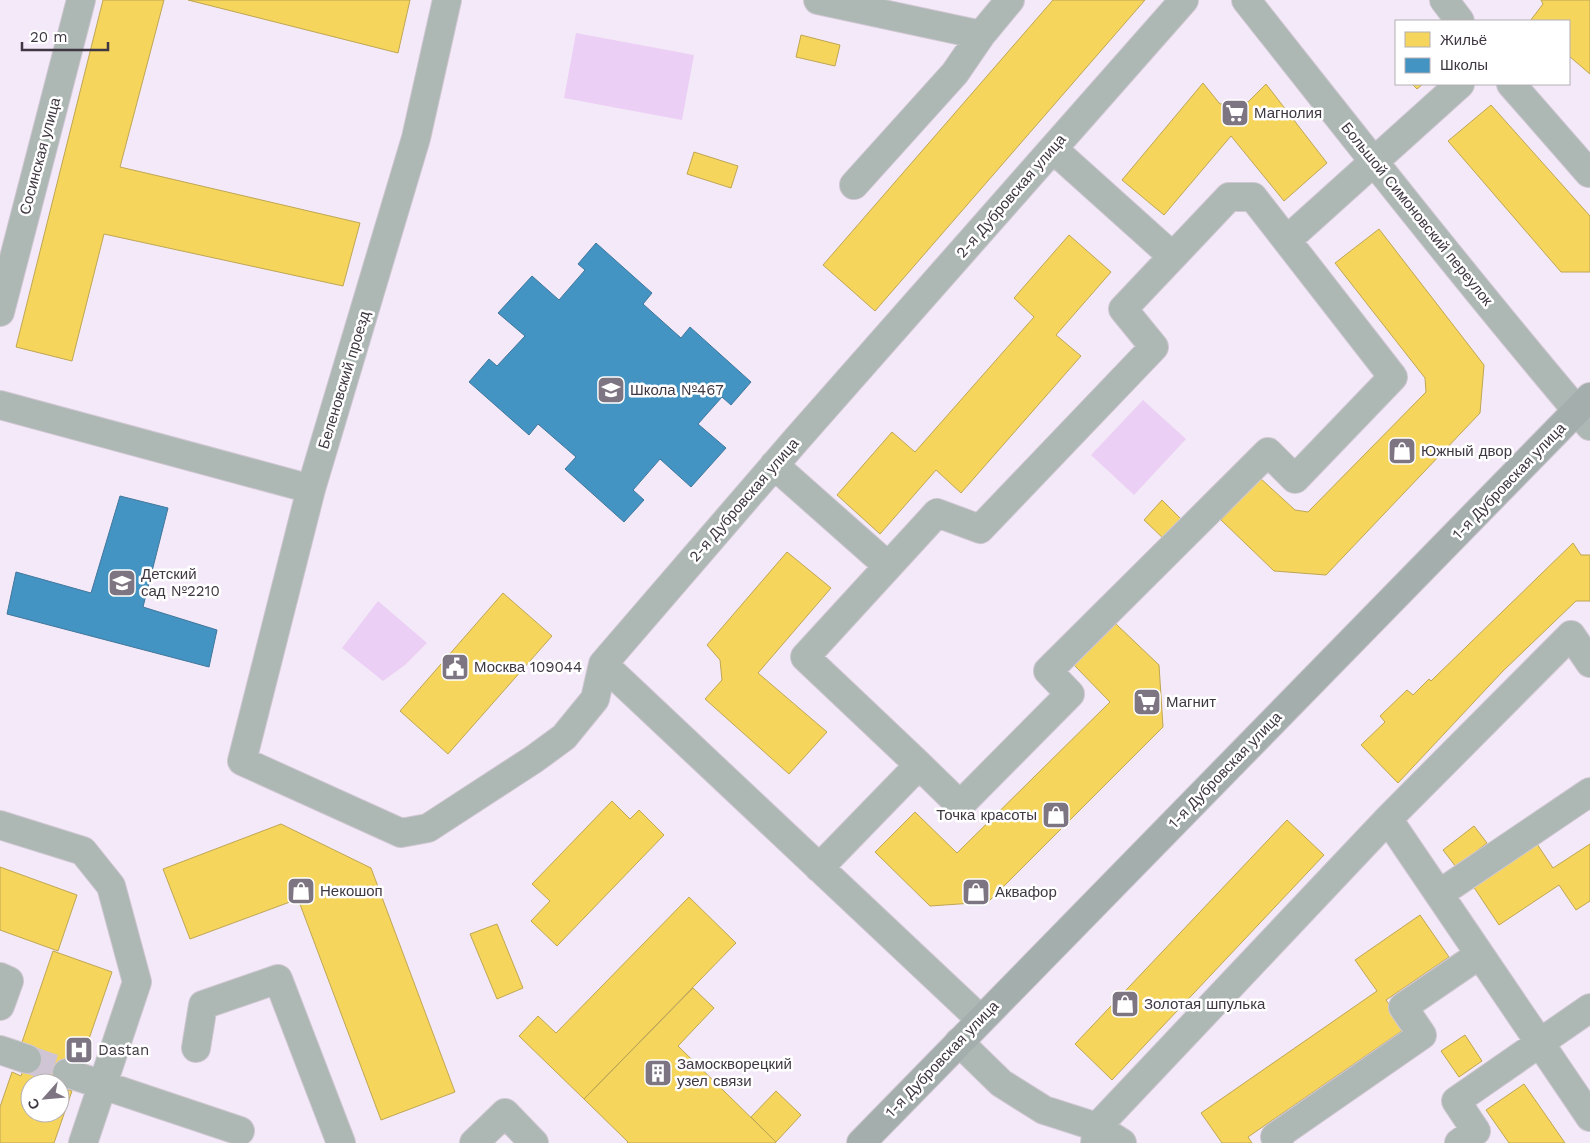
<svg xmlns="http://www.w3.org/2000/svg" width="1590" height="1143" font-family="'Work Sans',sans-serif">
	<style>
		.green { fill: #ebcff4 }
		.homes { fill: #f6d55c; stroke: #bfa654; fill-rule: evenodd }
		.schools { fill: #4393c3; stroke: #42779c }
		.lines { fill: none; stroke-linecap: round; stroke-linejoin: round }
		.minor-tunnel { stroke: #d0c5d4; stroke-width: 28; stroke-dasharray: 28 14; stroke-linecap: butt }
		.minor-casing { stroke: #cfc7d2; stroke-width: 30 }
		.major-casing { stroke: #cfc7d2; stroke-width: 30 }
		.minor { stroke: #adb7b3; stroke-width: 28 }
		.major { stroke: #a4aeac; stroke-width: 28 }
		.labels { text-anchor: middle; stroke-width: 5; stroke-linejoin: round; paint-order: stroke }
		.poi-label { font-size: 15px; fill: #3f3742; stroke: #fff; text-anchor: start }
		.street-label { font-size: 15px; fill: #3f3742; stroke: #fff }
	</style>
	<rect width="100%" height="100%" fill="#f4e9f8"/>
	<!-- green -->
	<path class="green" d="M576,33L694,55L682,120L564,98Z
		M1143,400L1186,439L1134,495L1091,455Z
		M378,601L427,643L405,665L383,681L342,648Z"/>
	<!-- homes -->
	<path class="homes" d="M103,0H164L120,167L360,223L343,286L104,234L72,361L16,347Z
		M188,0H410L398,53Z
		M1053,0H1145L875,311L823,265Z
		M1541,0H1590V74L1569,56V21H1530L1543,4Z
		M801,35L840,45L835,66L796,57Z
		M1203,83L1220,104L1248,102L1266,84L1327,163L1284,201L1231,136L1164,215L1122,180Z
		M1412,84H1423L1417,89Z
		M1491,105L1590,216V272H1561L1448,141Z
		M694,152L738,166L731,188L687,174Z
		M1379,229L1484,365L1480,413L1326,575L1274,571L1221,520L1260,478L1295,510L1308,512L1426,392L1425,378L1335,263Z
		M1069,235L1111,272L1056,335L1081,356L961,493L936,470L880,534L837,495L892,432L915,452L1034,317L1014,298Z
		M1162,500L1183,521L1165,540L1144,520Z
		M1573,543L1581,555H1590V601H1576L1503,671L1398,783L1361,745L1385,722L1380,716L1407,690L1413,695L1429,679L1431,681Z
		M787,552L831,588L758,673L827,732L789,774L705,699L722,680L720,660L707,645Z
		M503,593L552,636L448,754L400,711Z
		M1116,624L1159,665L1163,727L988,902L930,906L875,852L915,812L957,853L1110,702L1074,665Z
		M612,801L630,819L639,810L664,835L557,946L531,921L550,901L532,884Z
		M1287,820L1324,855L1112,1080L1075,1044Z
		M281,824L371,868L455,1092L381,1120L298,899L190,939L163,869Z
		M1474,826L1487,843L1456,867L1443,850Z
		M1535,841L1553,868L1590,844V901L1576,910L1559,885L1499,925L1471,883Z
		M0,867L77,895L58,951L0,930Z
		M689,897L736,943L584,1099L519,1036L538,1016L556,1033Z
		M1420,915L1449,957L1386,1000L1406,1028L1248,1137L1252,1143H1222L1201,1113L1377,991L1355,960Z
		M497,924L523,988L497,999L470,934Z
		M53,951L112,972L79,1068L67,1073L62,1088L72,1091L54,1143H0V1107L12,1072L21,1076L27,1059L20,1048ZM30,1083H60V1113H30Z
		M693,988L714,1008L678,1046L776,1142L774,1143H627L628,1142L584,1099Z
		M1465,1035L1482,1061L1459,1077L1441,1051Z
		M1524,1084L1547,1117L1565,1143H1509L1486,1110Z
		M776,1091L801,1115L776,1142L751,1117Z"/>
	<!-- schools -->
	<path class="schools" d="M596,243L652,293L643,304L681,338L690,327L751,382L731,405L722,397L698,424L726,448L691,487L660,459L633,490L644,500L624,522L565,469L576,457L538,424L529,435L469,382L489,359L497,366L525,336L498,313L532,276L559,300L585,270L578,264Z
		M120,496L168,508L143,607L217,630L209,667L7,614L16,572L91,593Z"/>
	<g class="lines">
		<!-- minor-tunnel -->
		<path class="minor-tunnel" d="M27,1059L67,1073"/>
		<defs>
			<path id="minor" d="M447,0L416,138L311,489L242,761L401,833L428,828L534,759L564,737L595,699L603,664L796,440L1184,0
				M818,0L981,35
				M1246,0C1359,143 1472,287 1590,426
				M1444,0L1460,21
				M1511,84L1589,173L1590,172
				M1053,149L1172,256
				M854,185L955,73L981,35L1010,0
				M1287,240L1460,84
				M0,312L81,0
				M0,405L311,489
				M774,465L888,566
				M603,664L980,1019
				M1388,819L1590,1117
				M0,825L83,851L111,886L137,982L83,1143
				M819,868L919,765L960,805L1070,694L1048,671L1268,452L1295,479L1393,377L1253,197H1229L1123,309L1154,347L980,529L937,513L805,657L919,765
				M1439,894L1590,792
				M0,977L9,981L0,1006
				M959,1042L1001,1083L1044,1110L1097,1127L1122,1143
				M196,1048L203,1005L278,979L341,1143
				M0,1050L27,1059
				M67,1073L240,1131
				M474,1143L505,1113L534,1143
				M1095,1143L1097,1127L1388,819L1571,635L1590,663
				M1279,1143L1275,1137L1422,1035L1403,1007L1479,955
				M1459,1143L1476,1131L1456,1101L1590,1008"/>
			<path id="major" d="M861,1143L1590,397"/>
		</defs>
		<!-- minor casing -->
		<use href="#minor" class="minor-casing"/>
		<!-- major casing -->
		<use href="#major" class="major-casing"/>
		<!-- minor -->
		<use href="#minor" class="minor"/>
		<!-- major -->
		<use href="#major" class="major"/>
	</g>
	<!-- icons -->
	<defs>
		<symbol id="supermarket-square" viewBox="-11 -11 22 22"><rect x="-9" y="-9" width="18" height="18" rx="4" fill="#7e7582" stroke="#fff"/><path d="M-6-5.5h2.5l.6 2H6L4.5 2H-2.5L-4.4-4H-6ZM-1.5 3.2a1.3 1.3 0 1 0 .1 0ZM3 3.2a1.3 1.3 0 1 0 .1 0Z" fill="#fff"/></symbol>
		<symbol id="school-square" viewBox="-11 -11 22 22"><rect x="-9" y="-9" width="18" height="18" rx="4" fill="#7e7582" stroke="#fff"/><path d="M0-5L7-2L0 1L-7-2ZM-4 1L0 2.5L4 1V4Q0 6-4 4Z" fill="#fff"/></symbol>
		<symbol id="shop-square" viewBox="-11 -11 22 22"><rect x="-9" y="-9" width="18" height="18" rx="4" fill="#7e7582" stroke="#fff"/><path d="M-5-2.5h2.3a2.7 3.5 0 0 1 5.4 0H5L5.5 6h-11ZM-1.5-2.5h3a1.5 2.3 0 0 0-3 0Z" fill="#fff"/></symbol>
		<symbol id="civic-square" viewBox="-11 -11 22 22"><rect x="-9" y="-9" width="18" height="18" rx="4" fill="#7e7582" stroke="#fff"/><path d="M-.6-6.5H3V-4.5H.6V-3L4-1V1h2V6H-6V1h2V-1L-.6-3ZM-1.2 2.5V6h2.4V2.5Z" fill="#fff"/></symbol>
		<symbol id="hospital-square" viewBox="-11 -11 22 22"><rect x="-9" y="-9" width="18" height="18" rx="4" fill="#7e7582" stroke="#fff"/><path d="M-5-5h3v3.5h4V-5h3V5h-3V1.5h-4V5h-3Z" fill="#fff"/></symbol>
		<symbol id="building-square" viewBox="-11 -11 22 22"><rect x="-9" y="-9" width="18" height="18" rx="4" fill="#7e7582" stroke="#fff"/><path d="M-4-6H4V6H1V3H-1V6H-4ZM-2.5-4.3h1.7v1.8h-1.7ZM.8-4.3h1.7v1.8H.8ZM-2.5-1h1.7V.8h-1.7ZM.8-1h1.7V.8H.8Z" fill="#fff"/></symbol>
	</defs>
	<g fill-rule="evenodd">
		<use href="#supermarket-square" x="1219" y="97" width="32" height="32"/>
		<use href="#school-square" x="595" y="374" width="32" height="32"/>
		<use href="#shop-square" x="1386" y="435" width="32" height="32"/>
		<use href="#school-square" x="106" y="567" width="32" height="32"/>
		<use href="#civic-square" x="439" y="651" width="32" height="32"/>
		<use href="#supermarket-square" x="1131" y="686" width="32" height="32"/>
		<use href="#shop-square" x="1040" y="799" width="32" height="32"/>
		<use href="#shop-square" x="285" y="875" width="32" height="32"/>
		<use href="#shop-square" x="960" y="876" width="32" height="32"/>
		<use href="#shop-square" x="1109" y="988" width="32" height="32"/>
		<use href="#hospital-square" x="63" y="1034" width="32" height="32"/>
		<use href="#building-square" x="642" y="1057" width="32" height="32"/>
	</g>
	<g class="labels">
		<!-- poi labels -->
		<g class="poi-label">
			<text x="1254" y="118">Магнолия</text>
			<text x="630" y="395">Школа №467</text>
			<text x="1421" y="456">Южный двор</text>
			<text x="141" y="579">Детский<tspan x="141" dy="17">сад №2210</tspan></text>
			<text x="474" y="672">Москва 109044</text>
			<text x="1166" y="707">Магнит</text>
			<text x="1037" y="820" text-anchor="end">Точка красоты</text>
			<text x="320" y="896">Некошоп</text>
			<text x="995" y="897">Аквафор</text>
			<text x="1144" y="1009">Золотая шпулька</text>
			<text x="98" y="1055">Dastan</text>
			<text x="677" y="1069">Замоскворецкий<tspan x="677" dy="17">узел связи</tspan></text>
		</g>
		<!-- street labels -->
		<g class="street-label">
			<text transform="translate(40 156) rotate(-75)" y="5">Сосинская улица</text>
			<text transform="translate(1011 196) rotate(-49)" y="5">2-я Дубровская улица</text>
			<text transform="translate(1417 214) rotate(51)" y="5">Большой Симоновский переулок</text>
			<text transform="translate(344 380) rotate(-73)" y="5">Беленовский проезд</text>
			<text transform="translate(1509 481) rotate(-46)" y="5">1-я Дубровская улица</text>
			<text transform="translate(744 500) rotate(-49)" y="5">2-я Дубровская улица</text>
			<text transform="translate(1225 770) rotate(-46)" y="5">1-я Дубровская улица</text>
			<text transform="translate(942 1059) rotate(-46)" y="5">1-я Дубровская улица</text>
		</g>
	</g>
	<!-- legend -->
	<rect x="1395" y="20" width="175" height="65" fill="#ffffff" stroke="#b2afb3"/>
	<rect x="1405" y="32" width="25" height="15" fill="#f6d55c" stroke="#b2afb3"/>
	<text x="1440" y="45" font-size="15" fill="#3f3742">Жильё</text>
	<rect x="1405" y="58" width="25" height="15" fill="#4393c3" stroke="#b2afb3"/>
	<text x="1440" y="70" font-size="15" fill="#3f3742">Школы</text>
	<!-- north arrow -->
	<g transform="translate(45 1098) rotate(243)"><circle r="24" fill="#ffffff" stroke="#b2afb3"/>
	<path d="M0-4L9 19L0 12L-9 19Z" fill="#7e7582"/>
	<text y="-8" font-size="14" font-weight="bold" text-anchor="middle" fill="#3f3742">С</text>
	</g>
	<!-- scale -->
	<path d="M22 42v8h86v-8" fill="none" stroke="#3f3742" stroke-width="2.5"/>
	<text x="30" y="42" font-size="15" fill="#3f3742" stroke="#ffffff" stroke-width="4" paint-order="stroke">20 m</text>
</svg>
